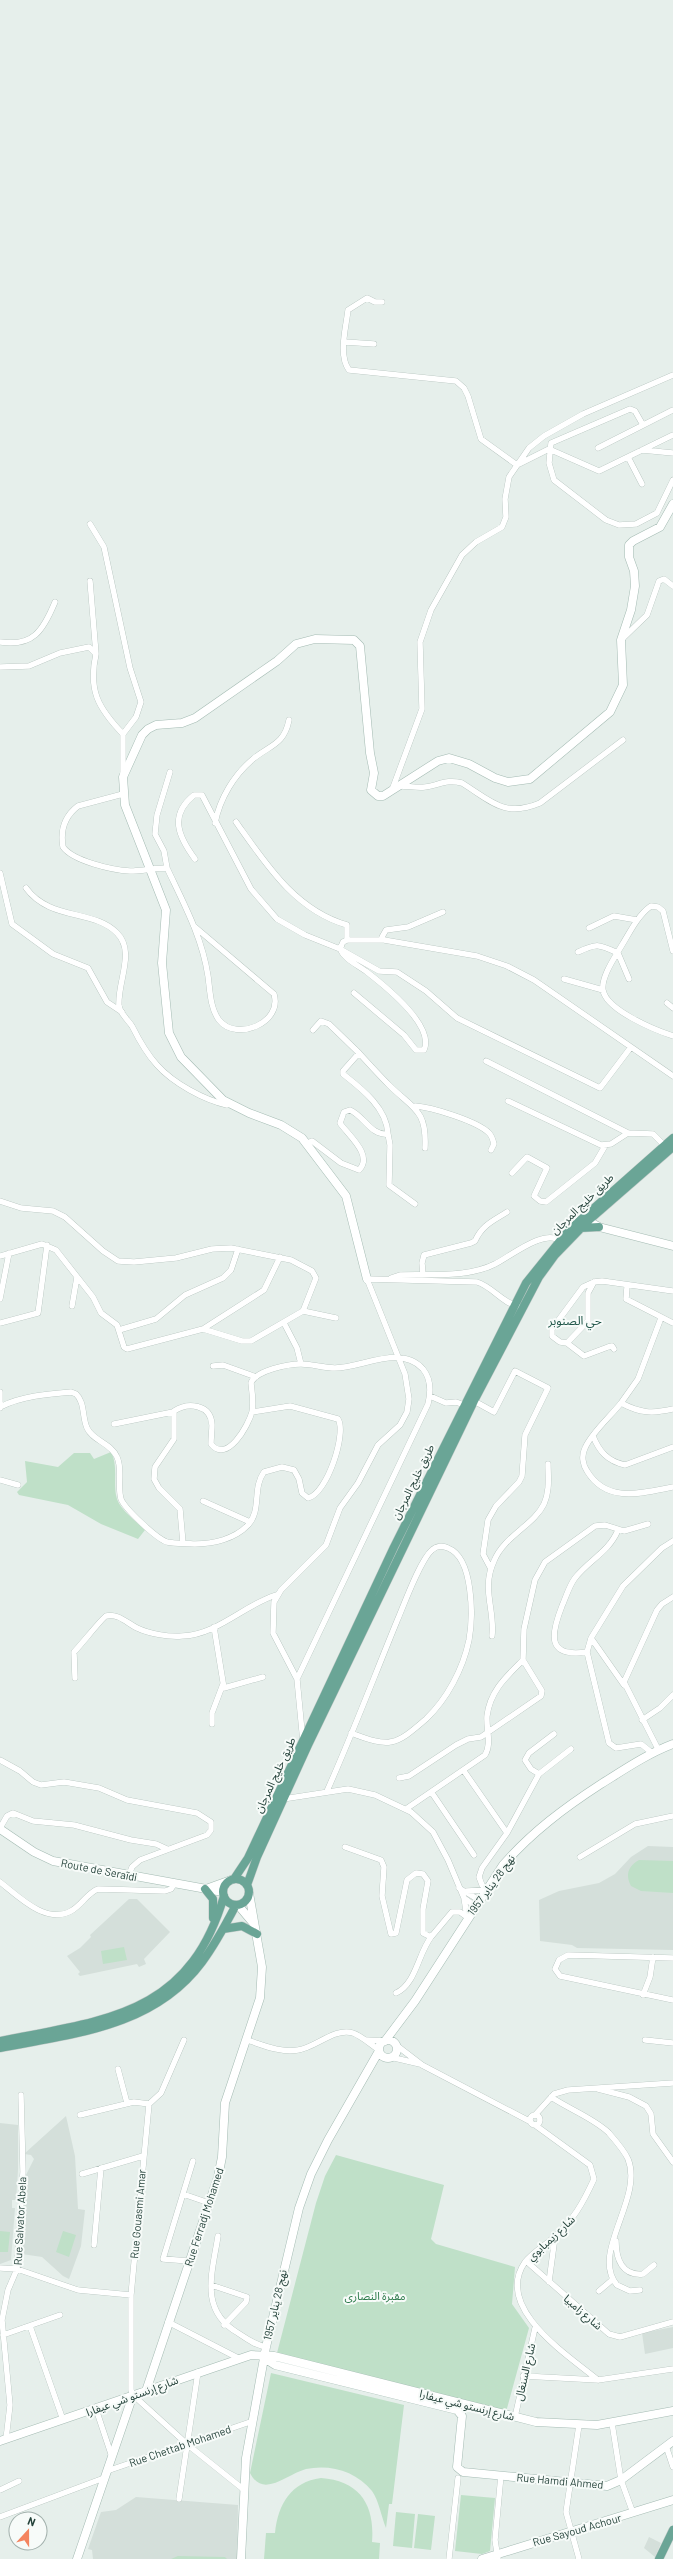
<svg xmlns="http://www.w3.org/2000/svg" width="673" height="2559" font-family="Barlow,'Noto Sans Arabic',sans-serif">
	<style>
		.built { fill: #d4dfda }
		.green { fill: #bfe0c8 }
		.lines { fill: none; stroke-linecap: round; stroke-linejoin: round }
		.street-casing { stroke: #a8b8b2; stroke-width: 6 }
		.secondary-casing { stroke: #a4bbb3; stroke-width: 9 }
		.primary-casing { stroke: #c2cac8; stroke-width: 9 }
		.street { stroke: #fff; stroke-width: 5.5 }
		.secondary { stroke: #fff; stroke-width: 8 }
		.primary { stroke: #6aa596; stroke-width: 8 }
		.labels { text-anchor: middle; stroke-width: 4; stroke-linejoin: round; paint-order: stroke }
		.street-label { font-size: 11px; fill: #24423a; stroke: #f7fbf9 }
		.park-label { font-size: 11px; fill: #2d7a4b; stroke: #f7fbf9 }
		.neighbourhood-label { font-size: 12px; fill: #1f5548; stroke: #f7fbf9 }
	</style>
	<rect width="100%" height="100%" fill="#e6efeb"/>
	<!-- built -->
	<path class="built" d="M648,1846L673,1847V1950L577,1948L572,1945L540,1941L539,1900L559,1891L599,1883L615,1874L631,1857Z
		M129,1899H137L170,1932L144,1959L146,1964L139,1967L137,1964L80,1976L78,1974L80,1972L67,1956L80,1948L91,1937L90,1935Z
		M66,2116L75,2156L78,2209L85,2210L81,2246L69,2279L63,2276L42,2257L22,2254L19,2251L25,2177L34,2159L31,2155L24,2154Z
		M0,2123L18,2125V2170L16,2200H12V2208H15L11,2260L0,2264Z
		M673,2327V2348L645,2354L642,2333Z
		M136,2497L238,2505L237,2559H93L92,2550L88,2549L101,2512L116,2510Z
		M649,2537L661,2543L655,2557L644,2548Z"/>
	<!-- green -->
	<path class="green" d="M111,1452C120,1469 110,1490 120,1505C126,1514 137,1522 145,1530L138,1539L101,1524L68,1505L19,1495L17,1492L27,1482L25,1461L58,1467L74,1453H90L94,1459Z
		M639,1860L673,1861V1893L641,1891L631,1886C625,1875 628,1866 639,1860Z
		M124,1947L127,1960L103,1964L101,1951Z
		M336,2155L444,2185L431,2239L436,2244L515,2267L512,2304L529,2328L506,2412L277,2353L316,2203L325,2176Z
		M0,2231L10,2232L8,2252H0Z
		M63,2231L76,2235L69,2257L56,2252Z
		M271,2373L404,2405L392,2504H389L386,2528C381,2516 379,2501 372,2491C356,2471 330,2464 306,2469C287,2474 263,2499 250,2473Z
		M321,2478C360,2481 375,2505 372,2542L380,2543L379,2559H264L266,2533H275C278,2504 291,2482 321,2478Z
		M461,2495L495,2498L490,2551L482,2554L455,2551Z
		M396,2512L415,2514L412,2548L393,2546Z
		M418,2514L435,2516L431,2550L414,2548Z
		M178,2556L225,2557L227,2559H171Z"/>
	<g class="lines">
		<defs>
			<path id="street" d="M382,302H375L367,298L348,310C346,328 338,355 349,370L456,381L464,388L468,396L481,439L517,465
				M345,342L374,344
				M643,425L635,411L630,409L551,443L549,463L554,480L606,520L619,525L636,524L657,513L673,480
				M598,448L673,410
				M642,450L673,453
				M628,457L642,484
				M519,464L549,449L599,471L673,435
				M90,524L104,547L130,668L141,702L136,717L123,734
				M90,581L96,654
				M621,640L647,615L659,581L664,579L673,586
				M0,642C33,647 43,631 55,602
				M0,667L29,666L60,653L89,647L96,654C88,690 98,708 123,734V774
				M400,786C408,786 417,788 425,787C439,785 447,779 462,783C491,801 504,818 540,803L623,740
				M392,790L422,709L420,642L431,610L462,555L476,542L502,527L506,517L505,499L509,477L529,448L544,436L583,414L673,375
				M123,794L78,806C65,816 60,830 63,847C73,861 112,870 130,871C142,871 155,868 167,868C184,904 202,937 208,976C210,990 210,1008 219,1020C236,1042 283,1023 274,994L195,927
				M236,822C266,864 295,910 347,925V940
				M215,823C220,798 234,775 253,759C270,745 284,745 289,720
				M195,859C178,836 169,815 194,795H202L251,889L277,919L305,935L340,949L379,971L397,972L426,991L457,1018L600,1088L631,1047
				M167,868L164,851L155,834L157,815L170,772
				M0,873L12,924L53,954L88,968L107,1002L122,1012
				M26,888C50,921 94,909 117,933C136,952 117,982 119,1006C120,1013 128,1020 132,1026C139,1040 146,1053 157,1065C173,1083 204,1100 227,1105
				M443,912L408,927L386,930L382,937L384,940L477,956L507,966L534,980L673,1076
				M589,928L614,916L637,920
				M673,951L663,911L658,907L651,906C638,915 630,932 622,945C615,957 601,977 603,990C606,1010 655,1030 673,1036
				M578,952C597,943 598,944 618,953L629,979
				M564,979L603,990
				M354,993L404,1035L416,1050H424C435,1026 385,986 367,972C358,965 345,960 340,949L343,942L347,940H384
				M667,1003L673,1008
				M359,1053C369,1064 379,1075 389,1085C413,1109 427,1109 425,1148
				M486,1061L628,1133L653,1134L666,1147
				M508,1101L601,1145L611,1144L628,1133
				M415,1106C431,1107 477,1121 489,1133C492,1136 493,1140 494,1144L491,1150
				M388,1134L390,1145L389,1185L415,1204
				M306,1144L312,1141L341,1163L359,1170C374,1155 347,1134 340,1123L344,1112L350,1110C364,1116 371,1136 388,1134C387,1108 362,1089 343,1074V1071L359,1053L329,1024L321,1021L313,1030
				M512,1173L527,1157L547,1168L534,1196L540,1201L546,1202L595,1163L605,1146
				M0,1201L21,1208L53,1211L65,1217L103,1251L118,1261L134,1262L176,1258L212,1249L231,1248L291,1260L312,1271L316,1278L303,1311L336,1318
				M0,1256L42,1244L56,1250L93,1297L101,1313L117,1325L124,1347L127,1349L203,1329L242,1341H251L303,1311
				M423,1274L422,1263L424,1255L471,1243L475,1241C482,1225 493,1221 507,1212
				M391,1278L400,1275C431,1274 467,1278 495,1264C511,1256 546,1227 561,1242
				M627,1287L626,1299L673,1323
				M0,1299L9,1253
				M72,1306L77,1277
				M661,1318L638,1379L621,1403C640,1413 652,1414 673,1409
				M0,1323L38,1313L47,1245
				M284,1323L297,1348L301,1364
				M203,1329L264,1290L280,1257
				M119,1330L156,1319L185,1295L223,1278L231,1270L238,1249
				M567,1343L588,1321V1293L594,1282
				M614,1349L612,1346L608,1347L584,1356L567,1343L560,1342L552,1336V1329L583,1287L594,1282L602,1281L673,1291
				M213,1366L223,1365L256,1377
				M0,1392V1408
				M430,1396L446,1403L456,1402L464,1405
				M474,1401L494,1412L515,1371L548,1388L525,1435L522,1476L519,1482L496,1506L488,1520L483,1554L491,1569
				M621,1403C610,1417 592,1432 585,1448C581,1456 583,1465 587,1471C607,1504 642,1493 673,1487
				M0,1407C22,1396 48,1394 71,1392L76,1394C85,1402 82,1417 87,1428C93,1441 111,1443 117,1457C123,1470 117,1485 121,1499C125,1509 157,1539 167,1542C176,1544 186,1543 195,1544C213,1544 235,1539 248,1525C262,1510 252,1488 264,1472L282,1467L294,1470L299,1479L302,1493L308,1498C327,1494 347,1433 338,1419L290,1406L252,1412
				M114,1424L173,1412
				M593,1436C599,1451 607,1461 625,1465L673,1447
				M0,1480L18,1485
				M203,1501L250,1522
				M183,1543L180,1509L159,1488L154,1479L155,1467L174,1439V1411C188,1402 211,1404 212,1425C212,1431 211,1437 211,1444C227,1464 248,1426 252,1412C254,1403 252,1392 251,1383C256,1370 289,1364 301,1364C312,1364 324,1368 335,1368C362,1368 400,1344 423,1369C431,1379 431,1392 428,1404L297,1679
				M214,1627L224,1688L263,1677
				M492,1636C495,1609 481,1589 494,1561C504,1536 534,1525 544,1504C550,1491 548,1477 548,1464
				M591,1638L587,1652L609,1743L616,1748L641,1744L651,1752
				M587,1652C546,1658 551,1634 562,1606C566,1597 569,1586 575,1578C589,1560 609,1552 618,1530
				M75,1678L74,1652C80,1646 103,1617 106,1616C118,1613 127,1623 137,1628C150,1634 168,1637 182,1636C217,1635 244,1605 276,1595
				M624,1685L591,1638L623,1586L662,1548L673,1541
				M642,1720L660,1708L673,1695
				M212,1724V1713L223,1684
				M303,1742L297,1679L273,1633L274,1602L281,1590L326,1545L340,1508L358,1483L378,1445L400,1425L407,1412L409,1399L405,1374L367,1279L477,1282C493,1287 502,1303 518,1306
				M658,1749L624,1682L657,1610L662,1604L673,1597
				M0,1760L20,1771L33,1782L41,1785L64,1782L99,1788L127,1800L197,1813L211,1822V1830L207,1835L140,1860L132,1867L129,1875
				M464,1771L507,1833
				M539,1774L531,1769L525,1760L529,1753L554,1734
				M399,1778L409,1776L456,1745L468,1739L481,1737L541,1696L542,1691L523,1660L524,1629L535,1580L545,1562L595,1526L605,1525L624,1531L648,1524
				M327,1791C352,1735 374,1677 397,1621C404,1605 420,1560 432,1550C436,1546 442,1545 448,1548C474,1558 473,1618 469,1640C463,1669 447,1699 426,1719C395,1746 390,1748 351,1733
				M432,1793L474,1855
				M283,1799L348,1789L375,1795L411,1812L433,1832L448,1860L464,1898L475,1906
				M406,1809L485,1755C492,1744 486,1729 487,1716C490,1691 506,1677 523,1660
				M0,1828L7,1816L13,1813L33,1821L74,1825L131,1840L156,1844L167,1849
				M345,1847L381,1860L384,1867L382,1896L391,1934L396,1933L407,1880L416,1873L423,1874L428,1881L423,1909V1933L431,1937L452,1912H460L467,1917
				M580,1857L635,1824L673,1816
				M0,1882C18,1896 46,1925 71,1911C82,1905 86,1894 98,1889L165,1891L171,1889L175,1883
				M459,1888L479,1900
				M487,1890L482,1885L479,1877L482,1868L507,1833L539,1774L571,1749
				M467,1891L487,1890
				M464,1898L467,1917
				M673,1958L568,1955L559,1960L555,1969L560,1976L673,2000
				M396,1993C416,1984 418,1954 431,1937
				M643,1995L650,1977L653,1957
				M247,2040C263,2045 280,2053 298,2050C315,2048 335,2027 353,2033C363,2037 370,2044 379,2050
				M366,2040L384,2041
				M645,2040L673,2043
				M396,2045L422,2065L531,2122
				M390,2057L420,2064
				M118,2069L127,2103
				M598,2089L629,2097L646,2106L651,2114L653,2134L673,2162
				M551,2097C569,2109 593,2118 608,2132C615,2140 624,2150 628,2159C644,2198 590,2253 617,2285L630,2291L640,2290
				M149,2104L161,2093L184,2040
				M80,2115L134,2102L149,2104L131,2295V2390L133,2395L188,2445L243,2489
				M535,2115L554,2094L568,2090L673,2083
				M530 2120a5 5 0 1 1 10 0a5 5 0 1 1-10 0Z
				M535,2125L590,2165L594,2179C583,2203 573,2221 553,2238C544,2246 532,2253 525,2262C493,2308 569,2356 598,2380
				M82,2174L143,2156
				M183,2194L209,2203
				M218,2236C212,2274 199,2310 238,2333C247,2339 255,2345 266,2347
				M616,2241C616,2259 622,2276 643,2274L654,2265
				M94,2245L101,2168
				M189,2261L163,2259L193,2161
				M526,2261L609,2334L620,2337L673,2322
				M0,2268L17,2269L78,2290L131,2295
				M549,2282L555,2237
				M211,2285L247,2297L246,2302L224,2325
				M599,2291L612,2280
				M168,2322L238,2358
				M30,2326L63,2420
				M3,2335L60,2315
				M523,2376L598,2380L673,2369
				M96,2409L112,2457
				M515,2417L535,2328
				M612,2423L621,2480L633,2513
				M579,2425L566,2512L579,2559
				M6,2439L10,2405L2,2320L8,2290L17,2269L23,2172L21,2095
				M666,2446L673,2467
				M107,2471L253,2421
				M0,2490L19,2481
				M179,2499L198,2372
				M0,2517L104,2478
				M449,2559L458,2478
				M498,2559L495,2540L501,2475"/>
			<path id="secondary" d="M583,1218L599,1227L673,1246
				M367,1279L346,1196L302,1138L281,1125L249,1113L223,1100L181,1057L169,1033L162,963L166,910L125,805L123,777L142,735L148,729L156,725L182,723L195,718L277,661L296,644L315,639L354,640L360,646L370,753L374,773L371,790L378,796H383L438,761L449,758L469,764L495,778L508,782L530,779L610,712L623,685L621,640L631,610L635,586L634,571L629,557V545L633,541L660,527L673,504
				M0,1829L34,1852L53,1861L223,1892
				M206,1889L231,1880
				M238,1905L254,1924
				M379 2049a9 9 0 1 1 18 0a9 9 0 1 1-18 0Z
				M385,2041L415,2001L503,1865C532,1832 564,1808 601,1784C625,1769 647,1754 673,1744
				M264,2358L275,2365L457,2410L462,2416L457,2467L463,2472L607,2486L621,2480L673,2441
				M146,2391L218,2177L222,2157L225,2103L260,1998L262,1967L249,1893
				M0,2441L251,2355L274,2356L536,2422L597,2425L673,2411
				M77,2559L133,2395
				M241,2559L246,2458L266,2347L299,2208L311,2174L328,2140L379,2051
				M482,2559L673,2500"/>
			<path id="primary" d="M580,1228L599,1227
				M234,1879L248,1858L394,1547L526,1283L568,1231L673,1138
				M223 1892a13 13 0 1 1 26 0a13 13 0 1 1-26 0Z
				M247,1885L257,1857L308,1745L474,1401L539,1277L555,1255L588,1221L673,1147
				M205,1889L213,1899V1918
				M223,1929L242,1926L257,1934
				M0,2041C105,2020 189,2016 224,1896
				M0,2048C73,2034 154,2027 202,1962C215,1945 226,1924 236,1905
				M659,2559L673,2530"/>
		</defs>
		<!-- street casing -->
		<use href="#street" class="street-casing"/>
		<!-- secondary casing -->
		<use href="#secondary" class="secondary-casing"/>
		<!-- primary casing -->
		<use href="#primary" class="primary-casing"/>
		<!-- street -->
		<use href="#street" class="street"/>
		<!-- secondary -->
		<use href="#secondary" class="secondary"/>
		<!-- primary -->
		<use href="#primary" class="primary"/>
	</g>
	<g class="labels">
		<!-- street labels -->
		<g class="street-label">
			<text transform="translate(582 1204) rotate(-44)" y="4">طريق خليج المرجان</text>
			<text transform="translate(413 1482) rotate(-64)" y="4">طريق خليج المرجان</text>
			<text transform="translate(275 1775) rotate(-65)" y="4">طريق خليج المرجان</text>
			<text transform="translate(99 1870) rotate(11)" y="4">Route de Seraïdi</text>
			<text transform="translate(491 1885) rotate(-54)" y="4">نهج 28 يناير 1957</text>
			<text transform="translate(138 2214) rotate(-85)" y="4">Rue Gouasmi Amar</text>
			<text transform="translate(204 2217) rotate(-72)" y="4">Rue Ferradj Mohamed</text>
			<text transform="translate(20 2221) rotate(-87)" y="4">Rue Salvator Abela</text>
			<text transform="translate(551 2238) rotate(-43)" y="4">شارع زيمبابوي</text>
			<text transform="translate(275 2305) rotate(-77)" y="4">نهج 28 يناير 1957</text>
			<text transform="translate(583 2312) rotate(41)" y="4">شارع زامبيا</text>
			<text transform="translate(525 2372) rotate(-77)" y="4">شارع السنغال</text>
			<text transform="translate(132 2396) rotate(-20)" y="4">شارع إرنستو شي عيفارا</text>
			<text transform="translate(467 2405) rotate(14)" y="4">شارع إرنستو شي عيفارا</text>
			<text transform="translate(180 2446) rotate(-19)" y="4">Rue Chettab Mohamed</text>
			<text transform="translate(560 2481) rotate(5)" y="4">Rue Hamdi Ahmed</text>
			<text transform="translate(577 2530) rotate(-16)" y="4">Rue Sayoud Achour</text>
		</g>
		<!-- park labels -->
		<g class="park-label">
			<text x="375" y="2300">مقبرة النصارى</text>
		</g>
		<!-- neighbourhood labels -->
		<g class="neighbourhood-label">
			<text x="575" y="1325">حي الصنوبر</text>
		</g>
	</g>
	<!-- north arrow -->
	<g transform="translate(28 2531) rotate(21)"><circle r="19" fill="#f7fbf9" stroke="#a3b1ad"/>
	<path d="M0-3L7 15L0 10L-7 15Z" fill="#f4845f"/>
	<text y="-6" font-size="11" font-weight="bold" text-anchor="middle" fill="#24423a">N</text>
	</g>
</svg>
